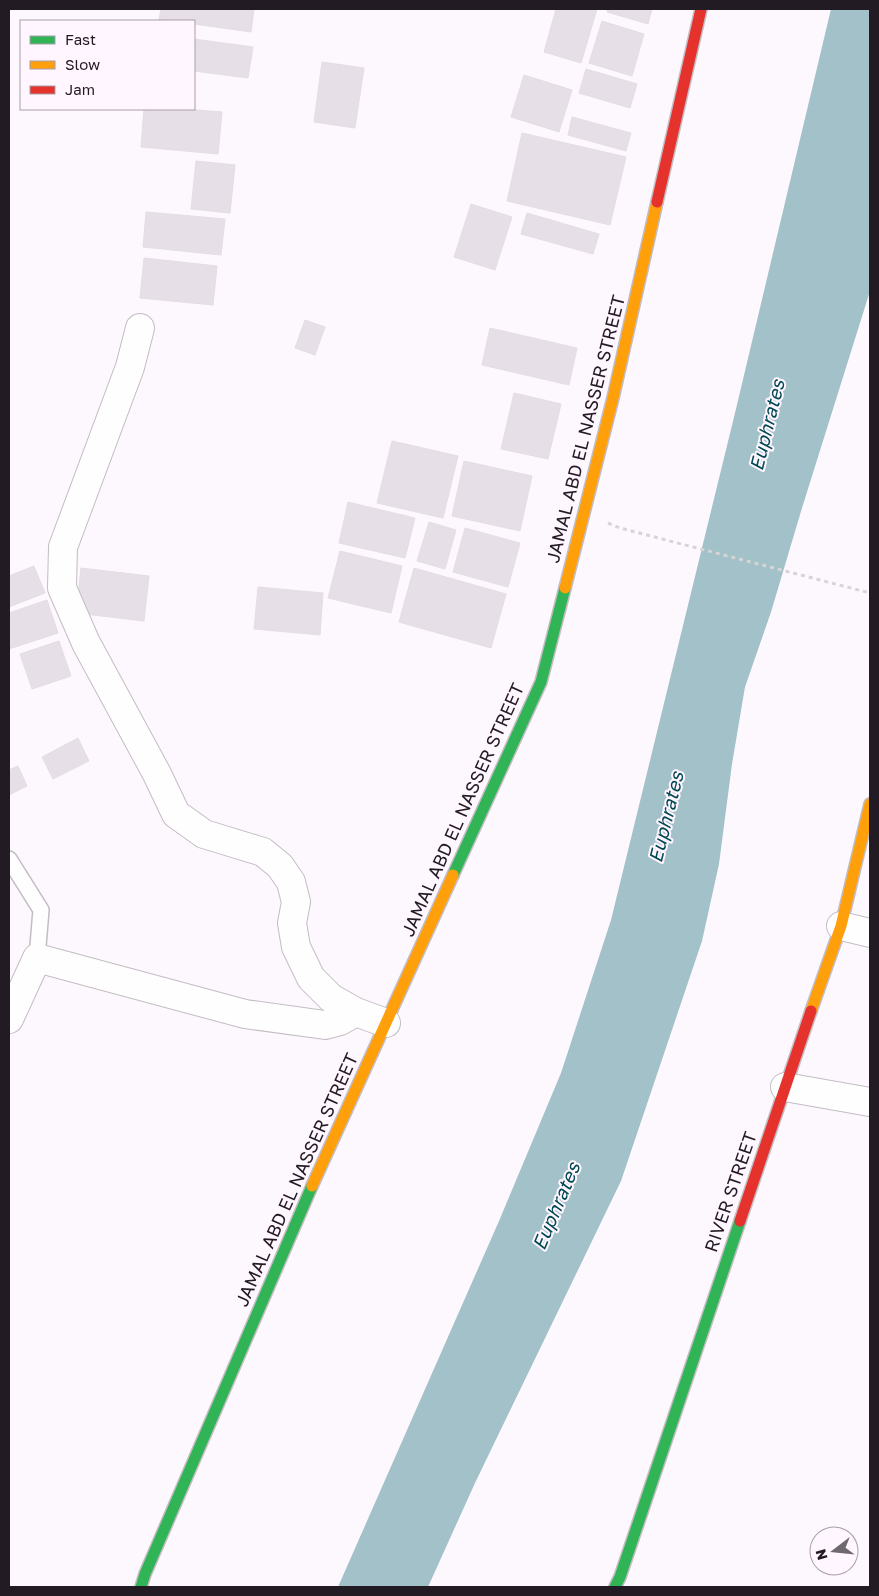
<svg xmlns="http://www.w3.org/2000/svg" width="879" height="1596" font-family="'Golos Text',sans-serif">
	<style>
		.water { fill: #a3c1c8 }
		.building { fill: #e7dfe7; stroke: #e4dde3 }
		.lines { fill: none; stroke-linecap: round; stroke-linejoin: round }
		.lane-casing { stroke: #c3bdc3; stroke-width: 18 }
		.street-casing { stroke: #c3bdc3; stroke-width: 30 }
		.fast-casing { stroke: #c3bdc3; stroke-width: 14 }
		.slow-casing { stroke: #c3bdc3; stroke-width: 14 }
		.jam-casing { stroke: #c3bdc3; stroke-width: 14 }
		.path { stroke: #d6d4d6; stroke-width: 3; stroke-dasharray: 4 4; stroke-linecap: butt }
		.lane { stroke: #fffeff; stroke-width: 15 }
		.street { stroke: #fffeff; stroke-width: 28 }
		.fast { stroke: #30b455; stroke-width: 11 }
		.slow { stroke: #ff9f0a; stroke-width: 11 }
		.jam { stroke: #e5322d; stroke-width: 11 }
		.labels { text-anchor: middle; stroke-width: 4; stroke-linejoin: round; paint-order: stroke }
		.street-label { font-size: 18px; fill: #221b23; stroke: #fff6ff }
		.water-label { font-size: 19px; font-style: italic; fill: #014953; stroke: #fff6ff }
	</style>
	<rect width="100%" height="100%" fill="#fdf8fd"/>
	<!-- water -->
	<path class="water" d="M831,9H870V291L802,508L771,612L745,687L732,764L719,864L702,941L621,1181L475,1483L428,1587H338L499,1221L561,1073L611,920L735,413Z"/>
	<!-- building -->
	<path class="building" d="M161,9H254L251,32L194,24V21L159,20Z
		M556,9H597L581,63L544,52Z
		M608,9H652L648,24L607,12Z
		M602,21L644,34L632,76L589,63Z
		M194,39L253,47L248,78L194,71Z
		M322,62L364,68L355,128L314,122Z
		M586,69L637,84L630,108L579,93Z
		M524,75L572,90L559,132L511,117Z
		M144,109H185L222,112L218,154L141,147Z
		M572,117L631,133L626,151L568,135Z
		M522,133L626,157L610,225L507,201Z
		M196,161L235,165L230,213L191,209Z
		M471,204L512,217L495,270L454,257Z
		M146,212L225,219L221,255L143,247Z
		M527,213L599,234L593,254L521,234Z
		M144,258L217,266L213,305L140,298Z
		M305,320L325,327L315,355L295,348Z
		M490,328L577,348L569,385L482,365Z
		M514,393L561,404L548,459L501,449Z
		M392,441L458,456L443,518L377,503Z
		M464,461L532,476L520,531L452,516Z
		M348,502L415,518L405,558L339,543Z
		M429,522L456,530L445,569L417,561Z
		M465,528L520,543L508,587L453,572Z
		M340,551L402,566L391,613L328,598Z
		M34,566L45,593L9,607V576Z
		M81,568L149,576L144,621L76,613Z
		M414,568L506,594L491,648L399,622Z
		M258,587L323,593L320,635L254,629Z
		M47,600L58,633L9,649V613Z
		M59,641L71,676L32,689L20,654Z
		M78,738L89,761L53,779L42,757Z
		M18,766L27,786L9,795V770Z"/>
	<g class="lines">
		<defs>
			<path id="lane" d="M9,859L41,910L37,958"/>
			<path id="street" d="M140,328L130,367L63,547L62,588L86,643L157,774L176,814L204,834L263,852L280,866L291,882L296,902L292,923L296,947L311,978L331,998L356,1012L386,1023
				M841,926L870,933
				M9,1019L37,958L245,1014L325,1025L340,1021L356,1012
				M785,1087L870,1102"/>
			<path id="fast" d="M453,875L541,682L565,588
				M141,1587L145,1574L312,1186
				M615,1587L620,1577L740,1221"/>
			<path id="slow" d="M565,588L613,398L657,202
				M811,1011L841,926L870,804
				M312,1186L453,875"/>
			<path id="jam" d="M657,202L701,9
				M740,1221L811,1011"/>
		</defs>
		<!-- lane casing -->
		<use href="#lane" class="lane-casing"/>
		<!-- street casing -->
		<use href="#street" class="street-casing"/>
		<!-- fast casing -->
		<use href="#fast" class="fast-casing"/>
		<!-- slow casing -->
		<use href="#slow" class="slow-casing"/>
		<!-- jam casing -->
		<use href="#jam" class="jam-casing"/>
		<!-- path -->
		<path class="path" d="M608,523L620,528L870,593"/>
		<!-- lane -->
		<use href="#lane" class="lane"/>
		<!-- street -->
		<use href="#street" class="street"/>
		<!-- fast -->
		<use href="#fast" class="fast"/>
		<!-- slow -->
		<use href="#slow" class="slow"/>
		<!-- jam -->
		<use href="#jam" class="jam"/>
	</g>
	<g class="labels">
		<!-- street labels -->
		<g class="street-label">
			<text transform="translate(586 429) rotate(-76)" y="6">JAMAL ABD EL NASSER STREET</text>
			<text transform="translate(463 810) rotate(-66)" y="6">JAMAL ABD EL NASSER STREET</text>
			<text transform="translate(297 1180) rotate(-66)" y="6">JAMAL ABD EL NASSER STREET</text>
			<text transform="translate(731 1192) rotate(-71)" y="6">RIVER STREET</text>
		</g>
		<!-- water labels -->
		<g class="water-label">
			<text transform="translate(767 425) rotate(-76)" y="7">Euphrates</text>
			<text transform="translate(666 817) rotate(-76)" y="7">Euphrates</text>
			<text transform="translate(556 1206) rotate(-67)" y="7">Euphrates</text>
		</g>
	</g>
	<!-- border -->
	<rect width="879" height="1596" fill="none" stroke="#221b23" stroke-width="20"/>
	<!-- legend -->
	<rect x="20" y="20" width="175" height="90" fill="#fff6ff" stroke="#a79ea7"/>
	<rect x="30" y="36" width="25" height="8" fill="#30b455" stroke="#a79ea7"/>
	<text x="65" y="45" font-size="15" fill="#221b23">Fast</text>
	<rect x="30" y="61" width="25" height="8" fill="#ff9f0a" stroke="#a79ea7"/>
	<text x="65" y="70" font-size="15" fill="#221b23">Slow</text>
	<rect x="30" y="86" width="25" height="8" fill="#e5322d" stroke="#a79ea7"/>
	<text x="65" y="95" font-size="15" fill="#221b23">Jam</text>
	<!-- north arrow -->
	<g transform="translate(834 1551) rotate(254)"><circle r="24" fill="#fff6ff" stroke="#a79ea7"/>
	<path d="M0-4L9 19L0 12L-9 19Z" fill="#6f686f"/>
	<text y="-8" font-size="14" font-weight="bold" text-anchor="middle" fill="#221b23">N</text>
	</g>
</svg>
